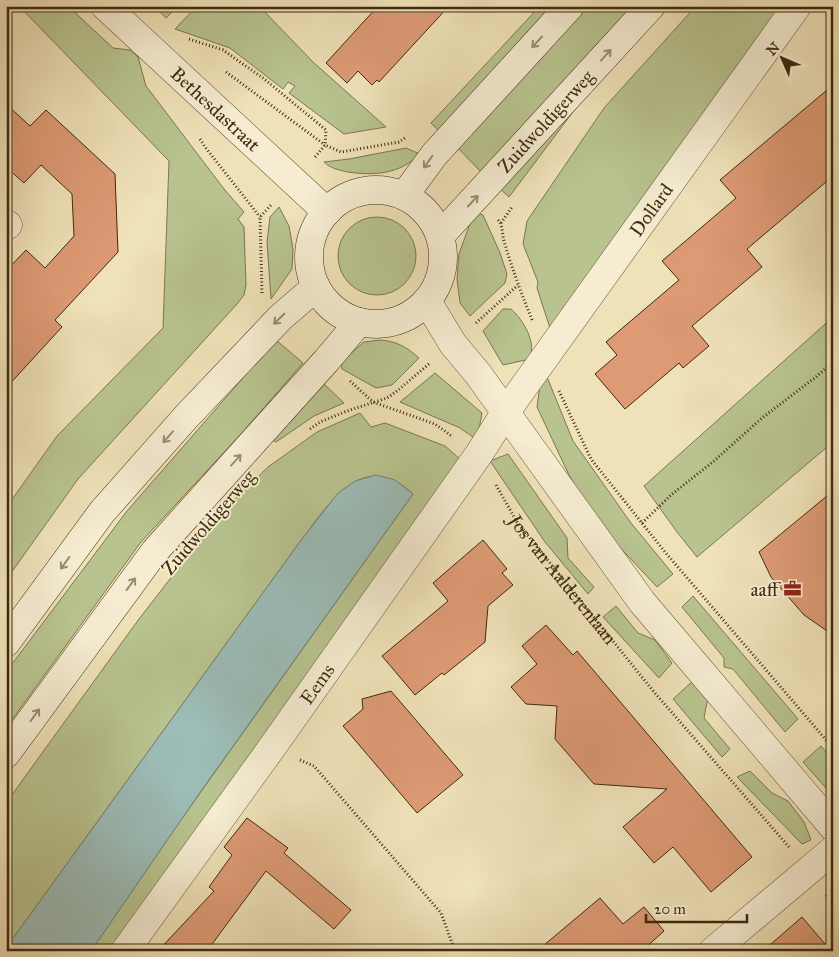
<svg xmlns="http://www.w3.org/2000/svg" width="839" height="957" font-family="'IM FELL Great Primer',serif">
	<style>
		.green { fill: #b8c38f; stroke: #7c774f }
		.water { fill: #9cbcb7; stroke: #778274 }
		.building { fill: #dd9a74; stroke: #3f2b0f }
		.lines { fill: none; stroke-linecap: round; stroke-linejoin: round }
		.minor-casing { stroke: #6b5839; stroke-width: 29 }
		.tertiary-casing { stroke: #6b5839; stroke-width: 29 }
		.secondary-casing { stroke: #3f2b0f; stroke-width: 29 }
		.path { stroke: #3f2b0f; stroke-width: 3; stroke-dasharray: 1 2.5; stroke-linecap: butt }
		.minor { stroke: #f5ecd1; stroke-width: 28 }
		.tertiary { stroke: #f5ecd1; stroke-width: 28 }
		.secondary { stroke: #f5ecd1; stroke-width: 28 }
		.oneway { stroke: #9a8c70 }
		.labels { text-anchor: middle; stroke-width: 4; stroke-linejoin: round; paint-order: stroke }
		.street-label { font-size: 19px; fill: #3f2b0f; stroke: #f5ecd1 }
		.poi-label { font-size: 19px; fill: #3f2b0f; stroke: #f5ecd1; text-anchor: end }
	</style>
	<rect width="100%" height="100%" fill="#efe1b8"/>
	<filter id="stains"><feTurbulence type="fractalNoise" baseFrequency=".004" numOctaves="4"/><feColorMatrix values="0 0 0 0 .2 0 0 0 0 .09 0 0 0 0 .02 0 0 0 .5 -.17"/></filter>
	<radialGradient id="worn" r=".72"><stop offset=".6" stop-color="#630" stop-opacity="0"/><stop offset="1" stop-color="#630" stop-opacity=".3"/></radialGradient>
	<!-- green -->
	<path class="green" d="M19,6H68L113,48L130,50L138,57L146,86L224,189L244,212L238,219L244,227L246,285L244,295L237,304L78,479L6,580V508L57,436L163,328L169,161Z
		M154,6H178L166,18Z
		M197,6H264L262,9L313,62L386,127L344,134L289,93L295,86L288,82L283,89L230,48L175,29Z
		M540,6H558L440,132L431,123Z
		M589,6H633L481,172L456,146Z
		M660,6H668L582,100L509,197L498,187Z
		M696,6H780L550,328L537,288L538,282L523,244L527,221L604,108Z
		M406,148L420,154C400,174 375,176 348,172C338,170 330,168 324,162L349,159Z
		M279,207L289,226L293,249L292,269L271,299L267,242L270,217Z
		M474,212L483,215L500,253L507,274L505,283L470,316L460,303L457,279L459,254Z
		M338 256a39 39 0 1 1 78 0a39 39 0 1 1-78 0Z
		M503,309H511C524,321 536,341 530,359L503,365L483,331Z
		M833,317V442L697,557L677,532L644,486Z
		M276,340L303,363L241,434L141,542L6,728V672L127,511Z
		M380,340C396,341 407,347 419,358L392,385L376,388L342,369L341,362L364,342Z
		M435,373L482,413L477,440L460,428L400,402Z
		M547,377L573,441L631,523L673,574L657,587L598,524L569,475L537,407L540,385Z
		M324,384L344,403L314,416L276,442L271,439Z
		M360,413L371,427L385,423L445,446L461,460L118,951H91L178,824L413,494C361,446 328,506 299,543L6,948V803L139,619L222,512L268,467L317,432Z
		M508,454L567,538L568,558L594,587L588,594L545,542L490,461Z
		M693,596L798,719L785,732L733,669L724,667V658L682,607Z
		M616,606L638,633L655,640L672,663L659,678L603,617Z
		M694,680L708,697L704,718L730,749L722,757L673,699Z
		M821,746L833,760V796L803,762Z
		M750,771L772,793L788,801L804,822L811,840L802,844L737,777Z"/>
	<!-- water -->
	<path class="water" d="M376,475L395,480L413,494L201,791L91,951H6V948L299,543L338,493L355,481Z"/>
	<!-- building -->
	<path class="building" d="M378,6H449L379,82L377,80L372,85L358,71L347,83L326,63Z
		M833,85V176L747,249L762,267L692,326L709,346L683,368L679,363L625,409L595,374L617,355L606,342L679,280L662,261L736,198L720,180Z
		M6,104L30,126L46,110L115,174L118,252L55,320L62,327L6,388V271L26,250L45,268L74,236L72,194L41,165L24,183L6,167Z
		M833,491V635L804,615L771,577L759,552Z
		M483,540L507,569L502,573L513,585L488,606L485,642L444,675L442,673L415,695L382,656L448,601L433,583Z
		M546,625L573,655L577,651L752,857L711,892L673,847L654,863L623,827L667,789L594,784L555,739L557,706L526,704L511,687L537,664L522,646Z
		M391,691L463,775L417,813L343,726L363,709L362,699Z
		M247,818L288,848L284,853L351,910L334,929L266,871L207,951H158L214,891L209,887L232,855L224,847Z
		M600,898L623,924L644,907L664,931L644,949L646,951H537Z
		M802,917L831,951H763Z"/>
	<g class="lines">
		<defs>
			<g id="minor">
				<path d="M6,224L8,225L6,226"/>
				<path id="s2" d="M125,951L273,746L479,454L505,413L797,6"/>
				<path d="M713,951L833,850"/>
			</g>
			<g id="tertiary">
				<path id="s3" d="M105,6L327,212"/>
				<path d="M427,301L453,344L478,374L642,602L833,827"/>
			</g>
			<g id="secondary">
				<circle cx="376" cy="257" r="67"/>
				<path d="M404,196L434,155L570,6"/>
				<path id="s4" d="M440,236L651,6"/>
				<path d="M6,643L102,512L186,417L281,317L316,287"/>
				<path d="M6,754L155,551L326,361L359,322"/>
			</g>
		</defs>
		<!-- minor casing -->
		<use href="#minor" class="minor-casing"/>
		<!-- tertiary casing -->
		<use href="#tertiary" class="tertiary-casing"/>
		<!-- secondary casing -->
		<use href="#secondary" class="secondary-casing"/>
		<!-- path -->
		<g class="path">
			<path d="M189,39L223,50L263,78L326,130L325,145"/>
			<path d="M226,72L325,145"/>
			<path d="M200,139L205,147L260,217"/>
			<path d="M315,157L325,145L341,152L399,142L405,138"/>
			<path d="M498,220C503,225 502,234 504,241C512,269 522,295 533,322"/>
			<path d="M501,223L512,207"/>
			<path d="M262,293L260,217L272,204"/>
			<path d="M476,323L518,285"/>
			<path d="M350,381L373,402L435,424L453,437"/>
			<path d="M559,391L591,459L665,552L833,748"/>
			<path d="M310,429L320,422L347,411L387,398L397,391L430,363"/>
			<path id="s1" d="M496,485L517,522L654,692L789,847"/>
			<path d="M642,523L671,495L714,461L762,418L816,377L833,362"/>
			<path d="M300,760L314,766L441,913L455,951"/>
			<path d="M826,895L833,903"/>
		</g>
		<!-- minor -->
		<use href="#minor" class="minor"/>
		<!-- tertiary -->
		<use href="#tertiary" class="tertiary"/>
		<!-- secondary -->
		<use href="#secondary" class="secondary"/>
	</g>
	<!-- one-way arrows -->
	<defs><path id="oneway-shaft" d="M-6 0H5M1.5-3L5.5 0L1.5 3" fill="none" stroke-width="1.6" stroke-linecap="round" stroke-linejoin="round" transform="scale(1.25)"/></defs>
	<g class="oneway">
		<use href="#oneway-shaft" transform="translate(537 42) rotate(133)"/>
		<use href="#oneway-shaft" transform="translate(606 55) rotate(-48)"/>
		<use href="#oneway-shaft" transform="translate(428 162) rotate(126)"/>
		<use href="#oneway-shaft" transform="translate(473 201) rotate(-47)"/>
		<use href="#oneway-shaft" transform="translate(279 319) rotate(136)"/>
		<use href="#oneway-shaft" transform="translate(168 437) rotate(131)"/>
		<use href="#oneway-shaft" transform="translate(236 460) rotate(-48)"/>
		<use href="#oneway-shaft" transform="translate(65 563) rotate(126)"/>
		<use href="#oneway-shaft" transform="translate(131 584) rotate(-54)"/>
		<use href="#oneway-shaft" transform="translate(35 715) rotate(-54)"/>
	</g>
	<!-- icons -->
	<defs>
		<symbol id="office-bare" viewBox="-9 -9 18 18"><path d="M-6-3h4V-5.5h4V-3h4V5H-6ZM-1-4.5V-3h2v-1.5ZM-6 0V1H6V0Z" fill="#8f2418" stroke="#f5ecd1" stroke-width="2.5" paint-order="stroke"/></symbol>
	</defs>
	<g fill-rule="evenodd">
		<use href="#office-bare" x="780" y="576" width="25" height="25"/>
	</g>
	<g class="labels">
		<!-- street labels -->
		<g class="street-label">
			<text dy="7" stroke="none"><textPath href="#s3" startOffset="151">Bethesdastraat</textPath></text>
			<text dy="7" stroke="none"><textPath href="#s4" startOffset="156">Zuidwoldigerweg</textPath></text>
			<text dy="7" stroke="none"><textPath href="#s2" startOffset="909">Dollard</textPath></text>
			<text transform="translate(208 522) rotate(-49)" y="7">Zuidwoldigerweg</text>
			<text dy="7" stroke="none"><textPath href="#s1" startOffset="116">Jos van Aalderenlaan</textPath></text>
			<text dy="7" stroke="none"><textPath href="#s2" startOffset="329">Eems</textPath></text>
		</g>
		<!-- poi labels -->
		<g class="poi-label">
			<text x="778" y="596">aaff</text>
		</g>
	</g>
	<!-- margin -->
	<rect width="839" height="957" fill="none" stroke="#efe1b8" stroke-width="25"/>
	<rect x="8" y="8" width="824" height="942" fill="none" stroke="#3f2b0f" stroke-width="2.5"/>
	<rect x="12" y="12" width="814" height="932" fill="none" stroke="#3f2b0f"/>
	<!-- north arrow -->
	<g transform="translate(782 58) rotate(315)" stroke="#f5ecd1" stroke-width="4" paint-order="stroke">
	<path d="M0-4L9 19L0 12L-9 19Z" fill="#3f2b0f"/>
	<text y="-8" font-size="14" font-weight="bold" text-anchor="middle" fill="#3f2b0f">N</text>
	</g>
	<!-- scale -->
	<path d="M646 914v8h101v-8" fill="none" stroke="#3f2b0f" stroke-width="2.5"/>
	<text x="654" y="914" font-size="15" fill="#3f2b0f" stroke="#f5ecd1" stroke-width="4" paint-order="stroke">20 m</text>
	<rect width="100%" height="100%" filter="url(#stains)"/>
	<rect width="100%" height="100%" fill="url(#worn)"/>
</svg>
